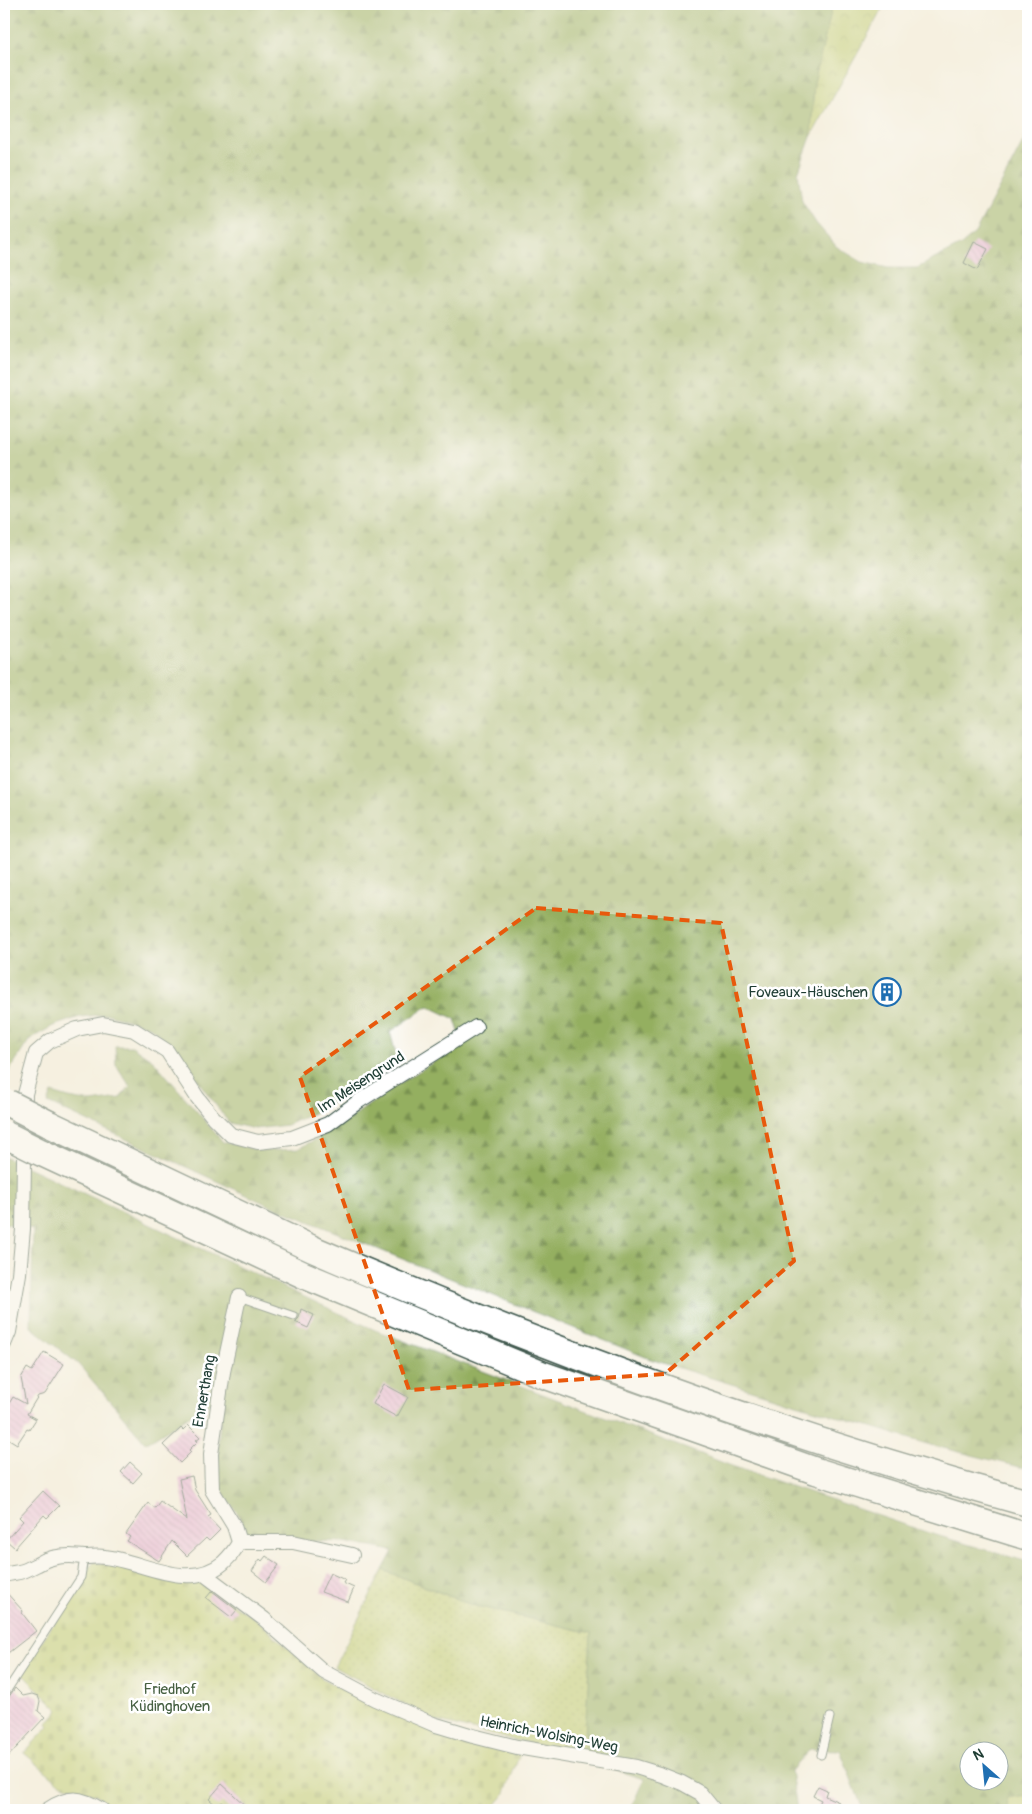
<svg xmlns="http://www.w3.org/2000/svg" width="1032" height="1814" font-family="Pangolin,sans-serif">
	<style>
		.grass { fill: url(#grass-dots); stroke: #6d8450 }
		.forest { fill: url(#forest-firs); stroke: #5a764a; fill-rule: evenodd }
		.cemetery { fill: url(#cemetery-stones); stroke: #6d8450 }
		.park { fill: url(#park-crowns); stroke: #6d8450 }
		.garden { fill: #bbcb6d; stroke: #6d8450 }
		.building { fill: url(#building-back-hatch) }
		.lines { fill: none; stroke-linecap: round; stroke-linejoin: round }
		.lane-casing { stroke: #3f584e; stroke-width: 9 }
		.street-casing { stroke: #3f584e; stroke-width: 16 }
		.highway-casing { stroke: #3f584e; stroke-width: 29 }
		.lane { stroke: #fff; stroke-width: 7 }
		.street { stroke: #fff; stroke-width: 14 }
		.highway { stroke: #fff; stroke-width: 26 }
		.highway-bridge-casing { stroke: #3f584e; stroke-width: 29; stroke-linecap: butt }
		.highway-bridge { stroke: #fff; stroke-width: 26 }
		.marked { fill: none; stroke: #e8590c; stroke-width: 4; stroke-dasharray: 10 6; stroke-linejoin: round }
		.labels { text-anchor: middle; stroke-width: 5; stroke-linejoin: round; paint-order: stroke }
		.poi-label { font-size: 15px; fill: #1f3d34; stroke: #fff; text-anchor: end }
		.street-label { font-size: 15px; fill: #1f3d34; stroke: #fff }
		.park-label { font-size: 15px; fill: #466042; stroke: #fff }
	</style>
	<defs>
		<pattern id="grass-dots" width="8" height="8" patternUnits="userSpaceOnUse" patternTransform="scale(1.25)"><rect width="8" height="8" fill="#bbcb6d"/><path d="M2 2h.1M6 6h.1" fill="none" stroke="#a0af5f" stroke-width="1.8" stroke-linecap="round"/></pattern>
		<pattern id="forest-firs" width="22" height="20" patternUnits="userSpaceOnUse" patternTransform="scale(1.25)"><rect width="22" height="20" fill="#94af60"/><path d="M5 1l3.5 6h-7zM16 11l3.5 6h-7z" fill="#789050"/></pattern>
		<pattern id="cemetery-stones" width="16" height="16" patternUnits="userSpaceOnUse" patternTransform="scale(1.25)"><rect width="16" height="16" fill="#bbcb6d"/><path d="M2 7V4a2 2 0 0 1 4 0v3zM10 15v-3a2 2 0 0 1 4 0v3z" fill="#a0af5f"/></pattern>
		<pattern id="park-crowns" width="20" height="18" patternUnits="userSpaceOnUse" patternTransform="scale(1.25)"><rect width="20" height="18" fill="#bbcb6d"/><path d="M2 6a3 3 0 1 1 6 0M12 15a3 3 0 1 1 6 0" fill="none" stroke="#a0af5f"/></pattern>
		<pattern id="building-back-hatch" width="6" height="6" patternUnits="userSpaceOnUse" patternTransform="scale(1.25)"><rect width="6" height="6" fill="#e7aed8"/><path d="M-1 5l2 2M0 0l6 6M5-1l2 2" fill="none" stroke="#bb8fb0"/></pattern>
	</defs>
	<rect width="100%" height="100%" fill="#fff"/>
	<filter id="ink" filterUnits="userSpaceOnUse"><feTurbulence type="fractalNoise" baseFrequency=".02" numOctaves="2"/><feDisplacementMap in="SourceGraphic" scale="10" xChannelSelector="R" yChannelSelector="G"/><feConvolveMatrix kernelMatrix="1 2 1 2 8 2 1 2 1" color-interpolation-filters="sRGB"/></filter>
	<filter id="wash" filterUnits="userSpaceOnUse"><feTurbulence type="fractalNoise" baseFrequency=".0096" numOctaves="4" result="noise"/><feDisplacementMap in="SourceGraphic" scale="20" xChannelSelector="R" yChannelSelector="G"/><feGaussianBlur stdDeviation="1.12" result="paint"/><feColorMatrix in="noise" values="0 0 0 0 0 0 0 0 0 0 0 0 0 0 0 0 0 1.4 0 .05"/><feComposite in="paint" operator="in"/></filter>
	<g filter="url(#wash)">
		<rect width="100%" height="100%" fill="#f6f0e0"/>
		<!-- grass -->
		<path class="grass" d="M383,1570L472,1605L592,1633L584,1754L509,1739L436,1721L334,1667Z"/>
		<!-- forest -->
		<path class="forest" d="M4,4H833L814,83L811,137L798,173L802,201L816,223L837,247L862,262L888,268H917L961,245L975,233L1028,133V1469L927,1444L653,1360L266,1204L48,1103L52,1093L69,1098L91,1102L120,1098L130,1086L116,1065L115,1046H132L154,1061L223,1142L263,1151L298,1149L342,1124L400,1083L463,1044L455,1019L428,1006L390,1032L397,1058L326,1107L287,1125L255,1129L229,1123L176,1051L151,1027L108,1014L80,1017L53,1026L30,1039L4,1079Z
			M4,1156L375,1330L729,1465L929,1533L1028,1562V1795L1007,1798L1008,1810H863L840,1750L810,1749L791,1771L797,1810H630L644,1779L586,1761L584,1754L591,1633L472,1605L383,1570L393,1551L344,1542L246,1538L238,1514L220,1489L218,1444L223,1395L146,1443L78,1364L31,1327L33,1230L4,1223ZM970,1752H1000V1782H970Z"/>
		<!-- cemetery -->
		<path class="cemetery" d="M94,1562L173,1579H198L238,1608L256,1619L323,1679L369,1705L428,1728L520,1754L504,1795L491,1810H371L362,1804L356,1810H115L97,1795L60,1783L24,1753L49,1726L47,1723L59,1710L21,1673Z"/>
		<!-- park -->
		<path class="park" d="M833,4H885L811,137L814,83Z"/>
		<!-- garden -->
		<path class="garden" d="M1028,1795V1810H1008L1007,1798Z"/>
		<g id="blocks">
			<!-- building -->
			<path class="building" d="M974,242L988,249L977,270L964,263Z
				M301,1309L314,1315L308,1328L295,1322L299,1318Z
				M44,1352L64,1364L45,1394L38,1396L27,1414L36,1419L29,1430L27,1429L17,1444L4,1436L10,1427L4,1423V1412L13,1397L26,1404L21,1378L27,1368L32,1371Z
				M384,1384L408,1397L397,1417L373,1404Z
				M188,1425L200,1437L196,1440L198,1441L189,1450L191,1452L180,1463L163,1445L181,1428L183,1430Z
				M130,1462L142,1473L133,1483L121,1472Z
				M192,1476L195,1490L211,1515L208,1517L220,1530L209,1541L206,1538L187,1556L172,1541L159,1561L127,1541L130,1537L126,1534L148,1503L155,1508L160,1501L187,1520L179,1479Z
				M43,1491L59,1506L47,1518L44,1515L15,1548L6,1540L23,1521L19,1517Z
				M266,1556L279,1565L266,1582L252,1571L260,1559L262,1561Z
				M330,1573L345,1580L343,1583L354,1588L348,1602L321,1592Z
				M4,1590L23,1611L22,1613L36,1631L4,1656Z
				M212,1591L237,1610L231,1617L206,1598Z
				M15,1688L23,1696L32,1694L38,1696L40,1701L38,1711L45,1717L4,1761V1700L8,1698Z
				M222,1784L233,1794L250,1810H231L222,1802L218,1807L209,1799Z
				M818,1786L827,1790L825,1796L839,1802L835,1810H816L821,1800L813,1796Z"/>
		</g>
	</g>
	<g filter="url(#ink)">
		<use href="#blocks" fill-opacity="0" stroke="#3f584e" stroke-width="1"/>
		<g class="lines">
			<defs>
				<path id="lane" d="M239,1297L294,1316
					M4,1695L81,1577L84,1557
					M821,1755L830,1717"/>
				<path id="street" d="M239,1297L223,1372L211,1454L212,1490L234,1526L239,1542
					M4,1344L9,1332L19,1274L23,1229L25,1094L36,1053L50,1041L77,1029L103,1024L134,1030L167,1051L197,1097L213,1117L231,1135L258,1142L292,1138L328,1124L359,1101L476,1027
					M204,1574L264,1619L324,1672L375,1699L433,1724L473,1736L517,1747L636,1767L662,1775L682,1783L700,1793L714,1810
					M4,1575C10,1573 17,1573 23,1571C29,1569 34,1566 40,1563C48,1558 61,1556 70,1556C75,1556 80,1557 85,1557C92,1557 98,1556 105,1557C142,1561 188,1592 223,1563C230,1556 235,1551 239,1542H293L352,1555
					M47,1810C69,1795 80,1797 102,1810"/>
				<path id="highway" d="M49,1124C108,1152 167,1180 226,1208C256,1222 286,1237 317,1251C547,1350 786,1437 1028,1503
					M40,1152L306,1276L541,1374L816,1471L1028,1537"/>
			</defs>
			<!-- lane casing -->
			<use href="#lane" class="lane-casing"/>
			<!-- street casing -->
			<use href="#street" class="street-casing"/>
			<!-- highway casing -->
			<use href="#highway" class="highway-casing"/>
			<!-- lane -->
			<use href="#lane" class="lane"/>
			<!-- street -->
			<use href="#street" class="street"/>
			<!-- highway -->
			<use href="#highway" class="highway"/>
			<defs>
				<path id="highway-bridge" d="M8,1103L49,1124
					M4,1134L40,1152"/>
			</defs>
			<!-- highway-bridge casing -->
			<use href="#highway-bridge" class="highway-bridge-casing"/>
			<!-- highway-bridge -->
			<use href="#highway-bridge" class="highway-bridge"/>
		</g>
	</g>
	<!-- marked area -->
	<path d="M0 0H1032V1814H0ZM536,908L721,923L794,1261L665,1374L409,1390L300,1077Z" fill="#f6f0e0" fill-opacity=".55" fill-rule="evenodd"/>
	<path class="marked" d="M536,908L721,923L794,1261L665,1374L409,1390L300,1077Z"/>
	<!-- icons -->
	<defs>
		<symbol id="building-ring" viewBox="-11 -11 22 22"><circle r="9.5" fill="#fff" stroke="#1f6fb2" stroke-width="1.5"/><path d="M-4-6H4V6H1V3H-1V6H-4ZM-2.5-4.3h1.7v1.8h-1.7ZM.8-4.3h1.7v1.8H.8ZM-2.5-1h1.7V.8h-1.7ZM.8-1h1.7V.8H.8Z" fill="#1f6fb2"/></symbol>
	</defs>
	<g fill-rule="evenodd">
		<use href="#building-ring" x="871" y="976" width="32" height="32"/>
	</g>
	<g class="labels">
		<!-- poi labels -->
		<g class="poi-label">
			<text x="868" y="997">Foveaux-Häuschen</text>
		</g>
		<!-- street labels -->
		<g class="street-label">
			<text transform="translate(361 1082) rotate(-33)" y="5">Im Meisengrund</text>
			<text transform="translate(204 1391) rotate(-80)" y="5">Ennerthang</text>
			<text transform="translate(549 1734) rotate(11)" y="5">Heinrich-Wolsing-Weg</text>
		</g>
		<!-- park labels -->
		<g class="park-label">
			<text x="170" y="1694">Friedhof<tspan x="170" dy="17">Küdinghoven</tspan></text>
		</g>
	</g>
	<!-- margin -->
	<rect width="1032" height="1814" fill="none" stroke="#fff" stroke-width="20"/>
	<!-- north arrow -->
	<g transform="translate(984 1766) rotate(333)"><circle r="24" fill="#ffffff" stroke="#a5b1ae"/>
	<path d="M0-4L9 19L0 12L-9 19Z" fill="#1f6fb2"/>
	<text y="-8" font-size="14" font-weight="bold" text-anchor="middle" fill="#1f3d34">N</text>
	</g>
</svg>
